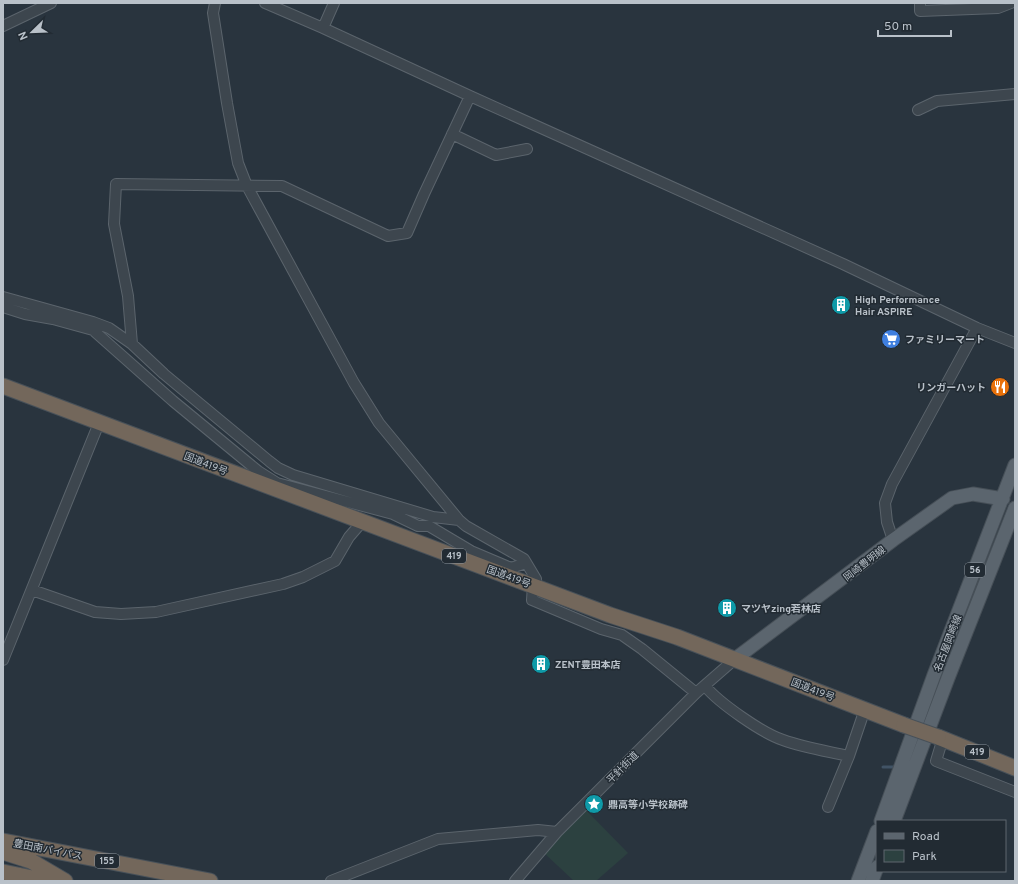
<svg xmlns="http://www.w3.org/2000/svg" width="1018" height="884" font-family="Overpass,'Noto Sans JP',sans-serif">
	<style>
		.green { fill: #2c4140 }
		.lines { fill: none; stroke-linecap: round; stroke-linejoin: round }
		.stream { stroke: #415365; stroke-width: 3 }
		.minor-casing { stroke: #5b646c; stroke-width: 12 }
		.major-casing { stroke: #464f57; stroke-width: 15 }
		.highway-casing { stroke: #485159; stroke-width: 17 }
		.minor { stroke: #3d464e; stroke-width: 10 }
		.major { stroke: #5b656e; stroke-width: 13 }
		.highway { stroke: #73675b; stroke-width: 15 }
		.highway-bridge-casing { stroke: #485159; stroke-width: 17; stroke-linecap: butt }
		.highway-bridge { stroke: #73675b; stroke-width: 15 }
		.labels { text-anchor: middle; stroke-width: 3; stroke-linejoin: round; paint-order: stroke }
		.shield { fill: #222b33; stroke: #8c949c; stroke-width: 1 }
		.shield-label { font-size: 9px; font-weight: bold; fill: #b9c1c9 }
		.poi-label { font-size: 10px; font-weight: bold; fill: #b9c1c9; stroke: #222b33; text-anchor: start }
		.street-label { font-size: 10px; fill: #b9c1c9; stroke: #222b33 }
	</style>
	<rect width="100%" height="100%" fill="#29343e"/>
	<!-- green -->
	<path class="green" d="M584,808L628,853L596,881H574L543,852Z"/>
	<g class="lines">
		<!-- stream -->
		<path class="stream" d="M883,767H897"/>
		<defs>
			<path id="minor" d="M215,3L213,13L227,103L238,163L247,186L354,383L379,423L459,520L466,526L524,559L536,579L533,585L532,600L601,629L622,635L642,649L696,693
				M265,3L323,28L470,96L843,264L977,328L1015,343
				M920,3V11L998,8L1011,3
				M3,26L51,3
				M323,28L334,3
				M918,110L937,101L1015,94
				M452,134L496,155L527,149
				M3,297L93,322L109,328L132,344L164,374L269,461L278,468L293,475L433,517L459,520
				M3,307L25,314L53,319L93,330L173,401L258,471L277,483L393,514L418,526H429L471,551L511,568L526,563
				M132,344L128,296L114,224L116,184L282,186L388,236L407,233L424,194L470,96
				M893,540L887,522L885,503L892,484L977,328
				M32,590L95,612L121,614L156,612L283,584L303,577L335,561L349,537L362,522
				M3,660L99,423
				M705,686C719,703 762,733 783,740C805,748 827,751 849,756
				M943,738L936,761L1015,792
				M828,807L849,756L865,709
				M331,881L438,839L538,830L557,832
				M515,881L557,832L696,693L735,659"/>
			<path id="major" d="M735,659L893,540L952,498L973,494L1003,499
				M881,821L934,675L1015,465
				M894,821L948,678L1015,508
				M858,881L877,831
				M872,881L877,867"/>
			<path id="highway" d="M3,386L610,615L677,637L904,725
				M938,737L1015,768
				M3,841L210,881
				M3,852L31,861L65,881
				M3,872L47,881"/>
		</defs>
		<!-- minor casing -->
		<use href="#minor" class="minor-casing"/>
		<!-- major casing -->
		<use href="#major" class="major-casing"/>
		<!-- highway casing -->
		<use href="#highway" class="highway-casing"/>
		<!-- minor -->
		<use href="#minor" class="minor"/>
		<!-- major -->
		<use href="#major" class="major"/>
		<!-- highway -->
		<use href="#highway" class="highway"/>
		<defs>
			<path id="highway-bridge" d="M904,725L938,737"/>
		</defs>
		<!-- highway-bridge casing -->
		<use href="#highway-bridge" class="highway-bridge-casing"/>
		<!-- highway-bridge -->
		<use href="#highway-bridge" class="highway-bridge"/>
	</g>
	<!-- icons -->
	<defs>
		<symbol id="building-disc" viewBox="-11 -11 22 22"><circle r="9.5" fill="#0f9aa8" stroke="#222b33"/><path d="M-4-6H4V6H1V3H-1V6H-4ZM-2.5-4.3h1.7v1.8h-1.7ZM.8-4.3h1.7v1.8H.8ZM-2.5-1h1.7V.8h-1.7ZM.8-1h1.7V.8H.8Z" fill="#fff"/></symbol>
		<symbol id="supermarket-disc" viewBox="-11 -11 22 22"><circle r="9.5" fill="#3f7fe0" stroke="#222b33"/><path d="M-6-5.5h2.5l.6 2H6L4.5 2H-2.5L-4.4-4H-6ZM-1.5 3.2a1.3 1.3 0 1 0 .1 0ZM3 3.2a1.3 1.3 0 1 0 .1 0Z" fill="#fff"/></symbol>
		<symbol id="restaurant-disc" viewBox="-11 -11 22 22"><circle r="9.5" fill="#e8710a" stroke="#222b33"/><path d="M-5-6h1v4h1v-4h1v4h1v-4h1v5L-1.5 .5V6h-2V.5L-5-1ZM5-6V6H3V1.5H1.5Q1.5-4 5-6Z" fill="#fff"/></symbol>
		<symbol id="sight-disc" viewBox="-11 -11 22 22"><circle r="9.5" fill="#0f9aa8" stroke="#222b33"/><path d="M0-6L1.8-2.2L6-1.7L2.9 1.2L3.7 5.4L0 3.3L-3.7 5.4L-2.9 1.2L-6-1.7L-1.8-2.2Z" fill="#fff"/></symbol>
	</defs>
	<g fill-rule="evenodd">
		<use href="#building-disc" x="830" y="294" width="22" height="22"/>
		<use href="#supermarket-disc" x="880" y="328" width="22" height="22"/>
		<use href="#restaurant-disc" x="989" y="376" width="22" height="22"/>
		<use href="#building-disc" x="716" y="597" width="22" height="22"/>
		<use href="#building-disc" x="530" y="653" width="22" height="22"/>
		<use href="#sight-disc" x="583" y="793" width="22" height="22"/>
	</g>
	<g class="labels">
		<!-- shield labels -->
		<g class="shield">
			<rect x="442" y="549" width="24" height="14" rx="3"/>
			<rect x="965" y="563" width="20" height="14" rx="3"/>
			<rect x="965" y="745" width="24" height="14" rx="3"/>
			<rect x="95" y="854" width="24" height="14" rx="3"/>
		</g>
		<g class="shield-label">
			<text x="454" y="559">419</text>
			<text x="975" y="573">56</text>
			<text x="977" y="755">419</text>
			<text x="107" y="864">155</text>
		</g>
		<!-- poi labels -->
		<g class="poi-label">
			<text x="855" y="303">High Performance<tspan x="855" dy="12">Hair ASPIRE</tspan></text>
			<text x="905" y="343">ファミリーマート</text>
			<text x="986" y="391" text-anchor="end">リンガーハット</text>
			<text x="741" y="612">マツヤzing若林店</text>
			<text x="555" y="668">ZENT豊田本店</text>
			<text x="608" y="808">鼎高等小学校跡碑</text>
		</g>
		<!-- street labels -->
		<g class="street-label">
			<text transform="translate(206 463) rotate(21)" y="4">国道419号</text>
			<text transform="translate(864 563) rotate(-38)" y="4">岡崎豊明線</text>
			<text transform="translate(509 576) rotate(20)" y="4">国道419号</text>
			<text transform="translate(947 643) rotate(-69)" y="4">名古屋岡崎線</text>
			<text transform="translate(813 689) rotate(21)" y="4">国道419号</text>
			<text transform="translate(622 767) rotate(-45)" y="4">平針街道</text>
			<text transform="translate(48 849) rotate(11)" y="4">豊田南バイパス</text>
		</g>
	</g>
	<!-- border -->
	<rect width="1018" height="884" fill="none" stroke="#b9c1c9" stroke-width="8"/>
	<!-- legend -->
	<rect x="876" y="820" width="130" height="52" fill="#222b33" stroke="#5e676f"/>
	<rect x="884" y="833" width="20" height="6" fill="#5b656e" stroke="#5e676f"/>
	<text x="912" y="840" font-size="12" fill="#b9c1c9">Road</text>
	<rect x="884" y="850" width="20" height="12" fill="#2c4140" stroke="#5e676f"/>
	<text x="912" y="860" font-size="12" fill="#b9c1c9">Park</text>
	<!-- north arrow -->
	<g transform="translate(32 32) rotate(247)" stroke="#222b33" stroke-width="3" paint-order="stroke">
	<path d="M0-3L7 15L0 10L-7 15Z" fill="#b9c1c9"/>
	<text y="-6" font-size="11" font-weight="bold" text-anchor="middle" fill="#b9c1c9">N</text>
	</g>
	<!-- scale -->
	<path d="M878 30v6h73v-6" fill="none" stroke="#b9c1c9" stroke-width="2"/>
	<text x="884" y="30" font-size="12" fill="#b9c1c9" stroke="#222b33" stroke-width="3" paint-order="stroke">50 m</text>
</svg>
